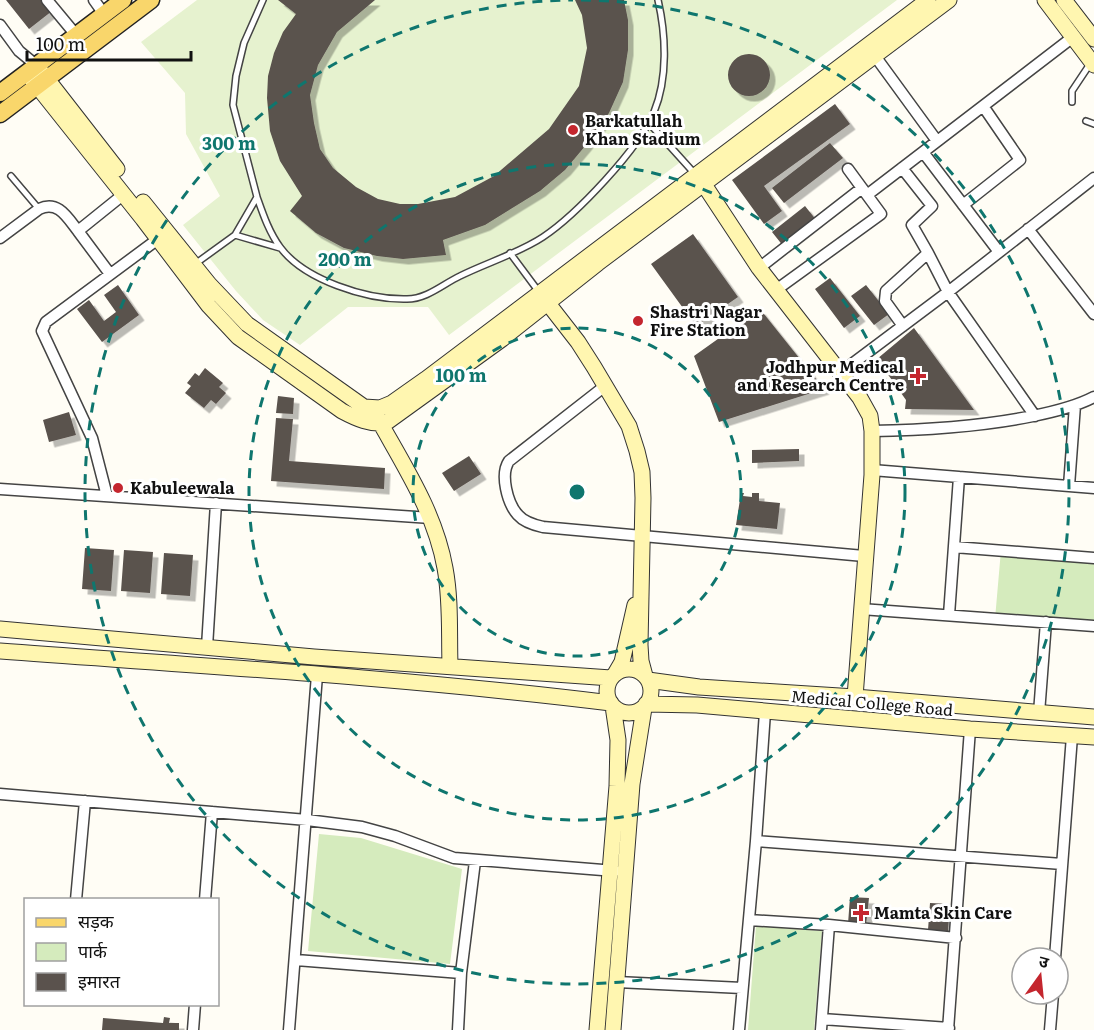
<svg xmlns="http://www.w3.org/2000/svg" width="1094" height="1030" font-family="Literata,'Noto Sans Devanagari',serif">
	<style>
		.green { fill: #d5ebbd }
		.pitch { fill: #e6f2cf }
		.building { fill: #5a524d; filter: url(#shadow) }
		.lines { fill: none; stroke-linecap: round; stroke-linejoin: round }
		.lane-casing { stroke: #444; stroke-width: 8 }
		.street-casing { stroke: #444; stroke-width: 13 }
		.secondary-casing { stroke: #333; stroke-width: 17 }
		.primary-casing { stroke: #222; stroke-width: 19 }
		.lane { stroke: #fff; stroke-width: 5 }
		.street { stroke: #fff; stroke-width: 10 }
		.secondary { stroke: #fff6b0; stroke-width: 15 }
		.primary { stroke: #f9d66b; stroke-width: 16 }
		.ring { fill: none; stroke: #0f766e; stroke-width: 3; stroke-dasharray: 10 8 }
		.poi-dot { fill: #c4262e; stroke: #fff; stroke-width: 2 }
		.labels { text-anchor: middle; stroke-width: 6; stroke-linejoin: round; paint-order: stroke }
		.poi-label { font-size: 16px; font-weight: bold; fill: #111; stroke: #fff; text-anchor: start }
		.street-label { font-size: 16px; fill: #111; stroke: #fff }
		.centre { fill: #0f766e; stroke: #fff; stroke-width: 3 }
		.ring-label { font-size: 18px; text-anchor: middle; font-weight: bold; fill: #0f766e; stroke: #fff; stroke-width: 6; stroke-linejoin: round; paint-order: stroke }
	</style>
	<defs>
		<filter id="shadow"><feDropShadow dx="5.5" dy="5.5" stdDeviation="0" flood-color="#0004"/></filter>
	</defs>
	<rect width="100%" height="100%" fill="#fffdf5"/>
	<!-- green -->
	<path class="green" d="M1001,550L1094,558V626L995,619Z
		M319,834L361,838L462,869L450,964L308,951Z
		M756,926L822,931L814,1030H748Z"/>
	<!-- pitch -->
	<path class="pitch" d="M197,0H897L449,335L428,307H348L300,345L263,320L236,291L183,225L220,196L186,134L185,93L141,42Z"/>
	<!-- building -->
	<path class="building" d="M6,0H43L52,11L29,29Z
		M278,0H375L337,32L318,65L310,95L314,123L320,149L333,168L356,187L378,199L400,204H418L455,197L494,176L549,129L579,86L587,48L582,15L575,0H624L628,20V50L623,82L609,113L586,145L565,170L540,191L485,225L443,240L446,255L403,259L377,256L344,248L316,233L290,211L302,196L280,161L270,131L267,98L268,76L274,53L283,32L296,14Z
		M728 75a21 21 0 1 1 42 0a21 21 0 1 1-42 0Z
		M835,104L850,124L764,186L782,211L764,224L732,180Z
		M830,143L843,158L784,203L772,188Z
		M805,206L817,221L784,247L772,232Z
		M693,234L738,297L696,326L651,264Z
		M830,278L860,316L844,328L815,289Z
		M118,285L139,315L102,342L77,309L89,300L104,321L116,312L104,295Z
		M866,285L889,314L874,325L851,296Z
		M760,309L824,389L719,422L694,356Z
		M914,328L974,410L905,409L906,400L877,359Z
		M205,368L223,383L219,387L226,393L216,404L211,400L204,408L185,393L191,386L187,383L195,373L199,376Z
		M278,396L294,398L293,414L276,413Z
		M69,412L76,435L49,442L43,420Z
		M276,418L293,419L289,461L385,468L384,489L271,481Z
		M799,449V461L752,463V450Z
		M469,456L481,474L454,491L442,473Z
		M741,493H744L743,496L752,497V493H759V501L780,503L777,529L736,525Z
		M85,548L114,550L111,591L82,589Z
		M124,550L153,552L150,593L121,591Z
		M164,553L193,555L190,596L161,594Z
		M850,897L869,898L866,925L848,924Z
		M930,903L950,904L948,931L928,930Z
		M164,1017L170,1018L169,1023H179V1030H102L103,1018L163,1023Z"/>
	<g class="lines">
		<defs>
			<path id="lane" d="M1072,102V91L1090,64
				M1086,121L1094,124
				M649,123L695,174
				M11,176L39,209
				M257,197C263,214 269,232 280,247C304,280 367,300 407,299C427,299 443,284 460,276C486,263 519,253 543,237C576,215 639,149 654,112C668,78 666,35 658,0
				M235,235L280,248
				M510,253L539,292
				M195,264L235,235L257,197L233,105L236,76L244,43L263,0"/>
			<path id="street" d="M47,0L76,35
				M94,0L104,14
				M0,25L19,51L36,65
				M875,56L937,141
				M923,152L999,252
				M902,168L932,206L912,225L928,253
				M867,195L1073,37
				M963,205L1020,160L983,106
				M1028,229L1094,314
				M0,238L39,209C58,200 67,217 78,231
				M759,268L862,188
				M110,274L78,231L124,194
				M776,290L881,214L848,169
				M903,326L885,301L886,291L928,253L948,292L1035,416
				M840,373L948,292L1094,178
				M605,386L509,461C500,474 507,503 518,515C524,522 534,525 543,527L864,556
				M872,431C926,430 979,427 1033,416C1053,412 1075,407 1094,397
				M872,470L1094,488
				M1069,486L1075,405
				M0,489L431,518
				M107,496L92,438L42,331L46,322L158,239
				M954,547L1094,558
				M861,609L1094,626
				M949,615L959,477
				M207,647L216,503
				M1039,713L1046,622
				M0,794L307,820L362,827L395,836L454,858L615,871
				M756,841L1062,864
				M76,900L85,801
				M205,900L212,812
				M749,920L829,925L956,938
				M1055,958L1072,736
				M296,960L461,973
				M617,982L742,988
				M822,1019L949,1028
				M193,1030L195,1004
				M289,1030L317,675
				M458,1030L461,973L475,861
				M739,1030L756,841L765,712
				M821,1030L829,925
				M948,1030L970,729
				M1050,1030L1053,994"/>
			<path id="secondary" d="M1045,0L1094,65
				M1064,0L1094,39
				M40,70L117,169
				M30,77L143,219L209,306L238,337L342,411C355,418 372,426 387,422L502,339L598,263L949,0
				M699,177L759,268L860,398L870,416L872,431V475L855,697
				M143,202L209,284L247,324L364,407L380,408L392,403L426,379L928,0
				M543,297L578,342L594,367L629,426L637,451L642,472L643,498L640,645L641,661L645,676
				M377,417C404,466 435,512 445,568C451,600 449,633 450,665
				M0,629L314,657L611,678
				M0,651C204,666 408,678 611,703
				M607 691a22 22 0 1 1 44 0a22 22 0 1 1-44 0Z
				M615,674L622,662L635,605
				M648,680L699,687L855,697L1094,717
				M646,704L697,705L970,729L1094,737
				M597,1030L617,786L618,740L613,706
				M613,1030L632,784L644,708"/>
			<path id="primary" d="M0,93L123,0
				M0,114L151,0"/>
		</defs>
		<!-- lane casing -->
		<use href="#lane" class="lane-casing"/>
		<!-- street casing -->
		<use href="#street" class="street-casing"/>
		<!-- secondary casing -->
		<use href="#secondary" class="secondary-casing"/>
		<!-- primary casing -->
		<use href="#primary" class="primary-casing"/>
		<!-- lane -->
		<use href="#lane" class="lane"/>
		<!-- street -->
		<use href="#street" class="street"/>
		<!-- secondary -->
		<use href="#secondary" class="secondary"/>
		<!-- primary -->
		<use href="#primary" class="primary"/>
	</g>
	<!-- distance rings -->
	<g class="ring">
		<circle cx="577" cy="492" r="164"/>
		<circle cx="577" cy="492" r="328"/>
		<path d="M581 0A492 492 0 1 1 573 0"/>
	</g>
	<!-- markers -->
	<g class="poi-dot">
		<circle cx="573" cy="130" r="6"/>
		<circle cx="638" cy="321" r="6"/>
		<path d="M915 367h6v6h6v6h-6v6h-6v-6h-6v-6h6z"/>
		<circle cx="118" cy="488" r="6"/>
		<path d="M858 904h6v6h6v6h-6v6h-6v-6h-6v-6h6z"/>
	</g>
	<g class="labels">
		<!-- poi labels -->
		<g class="poi-label">
			<text x="585" y="127">Barkatullah<tspan x="585" dy="18">Khan Stadium</tspan></text>
			<text x="650" y="318">Shastri Nagar<tspan x="650" dy="18">Fire Station</tspan></text>
			<text x="904" y="373" text-anchor="end">Jodhpur Medical<tspan x="904" dy="18">and Research Centre</tspan></text>
			<text x="130" y="494">Kabuleewala</text>
			<text x="874" y="919">Mamta Skin Care</text>
		</g>
		<!-- street labels -->
		<g class="street-label">
			<text transform="translate(872 703) rotate(5)" y="6">Medical College Road</text>
		</g>
	</g>
	<circle cx="577" cy="492" r="9" class="centre"/>
	<g class="ring-label">
		<text x="229" y="150">300 m</text>
		<text x="345" y="266">200 m</text>
		<text x="461" y="382">100 m</text>
	</g>
	<!-- legend -->
	<rect x="24" y="898" width="195" height="108" fill="#ffffff" stroke="#a0a0a0" stroke-width="1.5"/>
	<rect x="36" y="918" width="30" height="9" fill="#f9d66b" stroke="#a0a0a0" stroke-width="1.5"/>
	<text x="78" y="928" font-size="18" fill="#111111">सड़क</text>
	<rect x="36" y="943" width="30" height="18" fill="#d5ebbd" stroke="#a0a0a0" stroke-width="1.5"/>
	<text x="78" y="958" font-size="18" fill="#111111">पार्क</text>
	<rect x="36" y="973" width="30" height="18" fill="#5a524d" stroke="#a0a0a0" stroke-width="1.5"/>
	<text x="78" y="988" font-size="18" fill="#111111">इमारत</text>
	<!-- north arrow -->
	<g transform="translate(1040 976) rotate(15)"><circle r="28" fill="#ffffff" stroke="#a0a0a0" stroke-width="1.5"/>
	<path d="M0-4.5L10 22L0 15L-10 22Z" fill="#c4262e"/>
	<text y="-9" font-size="16" font-weight="bold" text-anchor="middle" fill="#111111">उ</text>
	</g>
	<!-- scale -->
	<path d="M27 51v9h164v-9" fill="none" stroke="#111111" stroke-width="3"/>
	<text x="36" y="51" font-size="18" fill="#111111" stroke="#ffffff" stroke-width="4.5" paint-order="stroke">100 m</text>
</svg>
